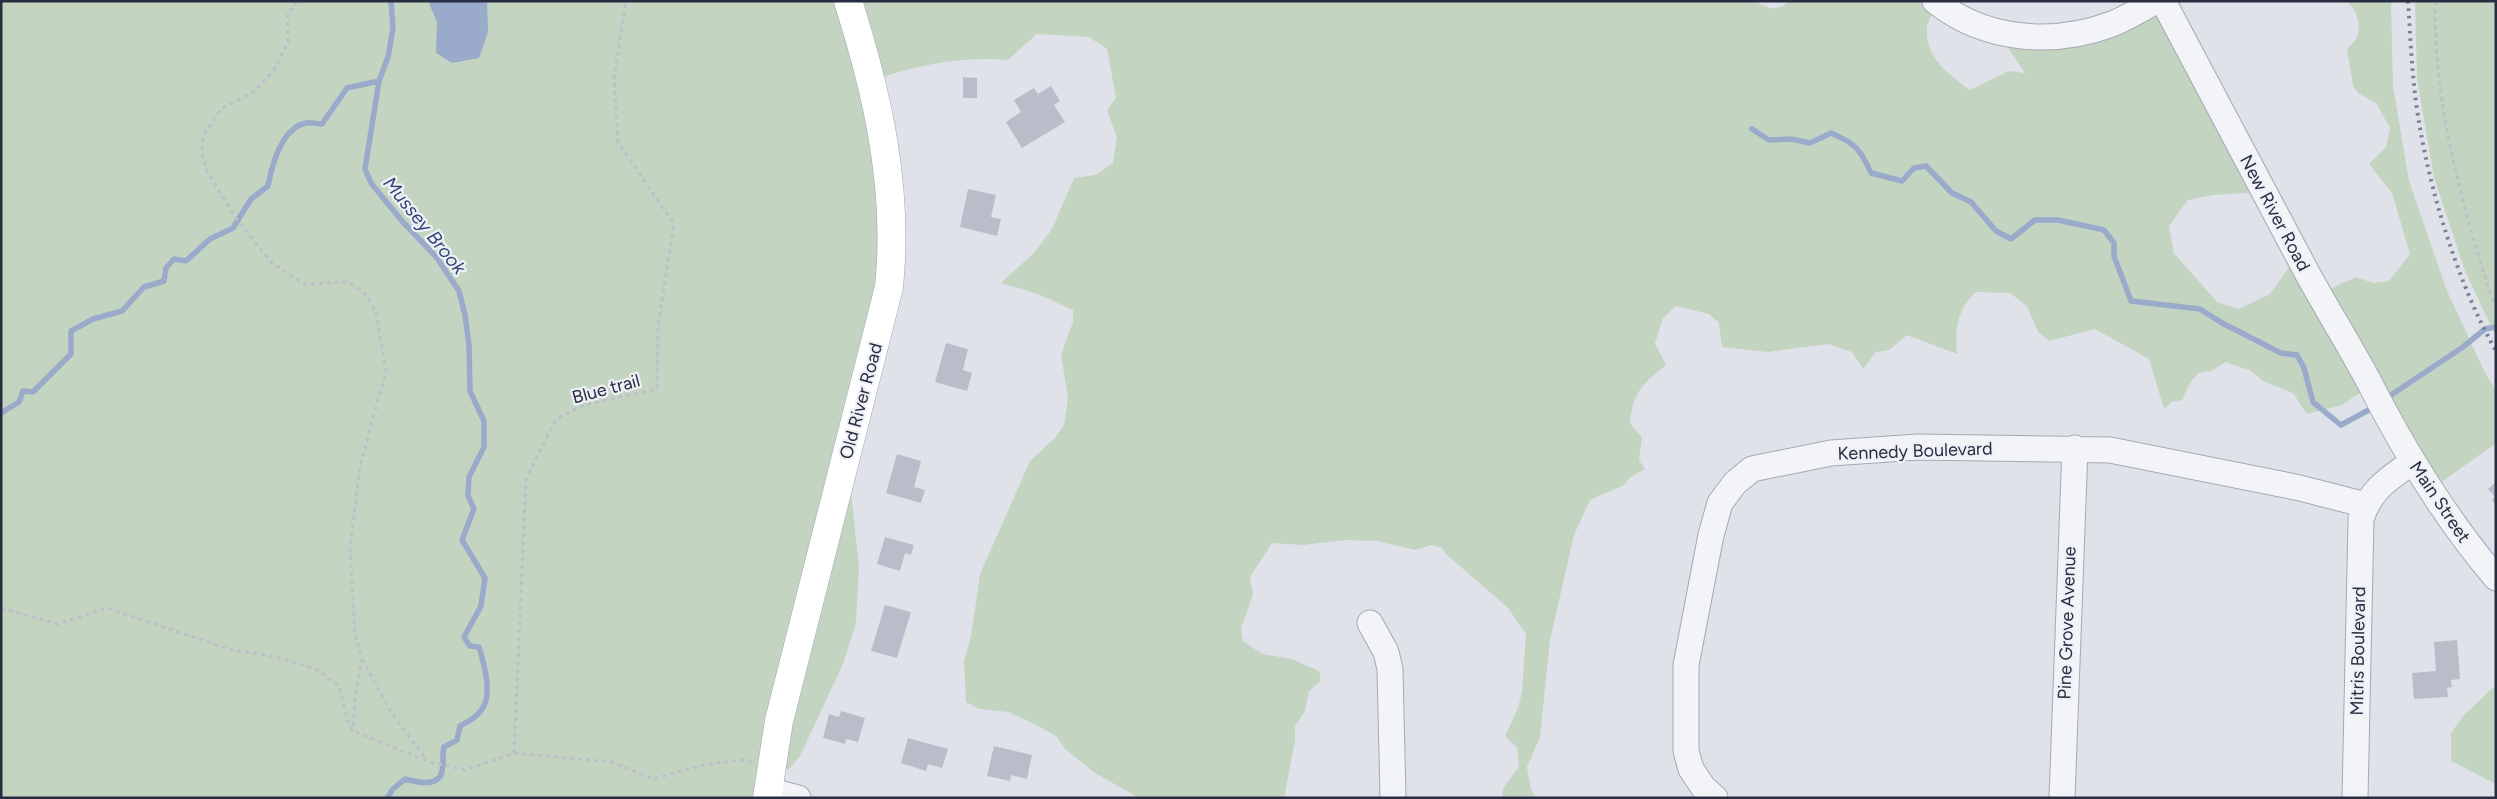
<svg xmlns="http://www.w3.org/2000/svg" width="2497" height="799" font-family="Figtree,sans-serif">
	<style>
		.green { fill: #c3d4c1 }
		.water { fill: #99aacb }
		.lines { fill: none; stroke-linecap: round; stroke-linejoin: round }
		.stream { stroke: #99aacb; stroke-width: 5.5 }
		.building { fill: #babdc9 }
		.minor-casing { stroke: #a5a8b4; stroke-width: 27 }
		.major-casing { stroke: #9fa4b6; stroke-width: 29 }
		.path { stroke: #bec0c9; stroke-width: 3; stroke-dasharray: 4 4; stroke-linecap: butt }
		.minor { stroke: #f3f4f8; stroke-width: 25 }
		.major { stroke: #fff; stroke-width: 28 }
		.rail { stroke: #797f94; stroke-width: 4; stroke-dasharray: 2.5 5; stroke-linecap: butt }
		.labels { text-anchor: middle; stroke-width: 4.5; stroke-linejoin: round; paint-order: stroke }
		.street-label { font-size: 18px; fill: #282d42; stroke: #eff1f7 }
		.water-label { font-size: 19px; font-style: italic; fill: #304577; stroke: #eff1f7 }
	</style>
	<rect width="100%" height="100%" fill="#e0e2e9"/>
	<!-- green -->
	<path class="green" d="M1,1H1755C1767,9 1778,12 1789,1H1929L1935,8C1933,13 1928,21 1927,27C1925,58 1948,74 1970,90L2009,71L2025,73L1998,33L2058,37L2156,1L2259,192L2213,195L2188,200L2169,226L2174,253L2217,302L2238,309L2270,294L2295,259L2315,296L2356,277L2373,283L2389,281L2410,254L2392,193L2369,164L2386,147L2390,128L2376,103L2358,93L2353,86L2347,49C2350,46 2355,41 2357,37C2362,26 2356,7 2346,1H2391L2393,86L2409,181L2447,291L2486,375L2496,390V443L2429,491L2364,390L2342,405L2307,414L2293,393L2263,381L2251,371L2226,362L2211,371L2199,373L2191,381L2182,400L2171,402L2164,409L2149,359L2095,329L2049,341L2038,332L2027,306L2010,293L1976,292C1957,310 1955,328 1957,354L1907,335L1889,350L1876,352L1863,369L1852,352L1828,344L1767,352L1722,347L1719,323L1709,314L1676,306L1663,318L1655,343L1666,365C1643,384 1633,391 1630,423L1642,438L1639,460L1645,469L1630,477L1624,485L1590,500L1574,535L1550,640L1540,737L1527,767L1531,790L1536,798H1502L1503,788L1519,767L1517,748L1505,736L1518,708L1522,692L1526,634L1508,608L1447,555L1442,548L1431,545L1415,550L1378,541L1346,540L1303,545L1272,543L1250,577L1253,595L1241,628L1243,641L1262,654L1292,659L1319,671L1321,681L1309,691L1305,711L1295,726V741L1284,798H1139L1095,773L1065,749L1056,736L1034,724L1008,712L979,709L966,702L964,661L971,636L980,574L1030,461L1055,438L1064,425L1068,398L1061,355L1073,322V310L1038,294L1001,283L1034,253L1052,229L1074,178L1095,175L1113,163L1117,137L1107,110L1116,98L1107,49L1089,37L1037,34L1008,60C960,56 919,65 873,80L890,224L850,482L859,567L856,623L843,664L800,756L789,769L771,767L762,798H1Z
		M2415,1H2496V337L2465,271L2434,178L2417,79Z
		M2496,685V784L2451,761V733L2463,716Z"/>
	<!-- water -->
	<path class="water" d="M428,1H487L488,32L479,58L452,63L436,53L437,22Z"/>
	<g class="lines">
		<!-- stream -->
		<path class="stream" d="M1752,129L1769,140L1791,139L1810,143L1831,133C1855,143 1861,150 1871,173L1902,181L1914,168L1926,166L1952,193L1971,202L1996,231L2011,239L2035,220H2058L2104,230L2114,243V256L2131,301L2200,309L2222,323L2281,353L2297,355L2304,368L2313,402L2341,425L2376,406
			M2385,399L2463,347L2485,329L2496,327
			M1,413L19,402L23,391L33,392L71,354V331L93,319L122,311L144,287L164,281L166,268L174,259L186,261L210,239L233,228L251,199L268,186C272,165 281,128 306,123C311,122 317,124 322,124L347,88L379,81
			M387,798L393,789L405,779C416,782 439,788 442,771C444,763 442,755 444,747L457,740L460,726C468,722 477,717 482,709C493,694 484,664 479,647L470,646L464,637L481,606L485,578L462,540L474,509L468,496L469,477L484,447V421L470,391L469,345L465,315L459,291L437,258L402,221L371,183L365,169L379,81L388,57L393,28L391,1"/>
	</g>
	<!-- building -->
	<path class="building" d="M963,77L977,78V98H963Z
		M1051,86L1060,101L1054,105L1065,122L1022,148L1006,122L1021,112L1014,100L1034,88L1038,94Z
		M968,189L996,195L991,217L1001,219L997,236L960,227Z
		M946,343L968,349L963,370L972,373L967,391L935,382Z
		M897,454L921,461L914,487L925,490L921,503L886,493Z
		M2496,482V505L2492,500L2495,497L2488,489Z
		M885,537L914,545L911,555L905,553L900,571L877,564Z
		M885,605L911,612L897,658L871,651Z
		M2457,640L2460,679L2451,680L2452,687L2447,688L2448,697L2414,699L2412,673L2436,671L2434,642Z
		M841,711L865,718L858,742L846,739L845,744L823,738L829,714L839,717Z
		M908,738L948,749L942,768L928,764L926,771L901,763Z
		M994,746L1032,755L1027,779L1011,775L1010,781L987,776Z"/>
	<g class="lines">
		<defs>
			<path id="minor" d="M1935,1C1985,41 2053,46 2112,24C2127,18 2142,9 2156,1
				M2163,1C2211,90 2257,180 2305,269C2325,306 2347,341 2367,378C2403,449 2444,517 2496,578
				M1370,623L1386,652L1390,669L1393,798
				M768,790L798,798
				M1715,798L1703,787L1691,769L1686,751V665L1711,535L1720,503L1735,483L1752,469L1831,453L1918,447L2110,450L2300,488L2366,505
				M2062,798L2075,448
				M2355,798L2361,519C2371,489 2387,480 2412,462"/>
			<path id="major" d="M767,798L779,721L889,287C899,189 878,95 848,1"/>
		</defs>
		<!-- minor casing -->
		<use href="#minor" class="minor-casing"/>
		<!-- major casing -->
		<use href="#major" class="major-casing"/>
		<!-- path -->
		<path class="path" d="M297,1L287,17L288,42L274,70L252,93L221,109L203,136L202,154L207,171L235,217L272,263L304,284L349,282L365,294L376,312L386,371L360,466L350,548L355,634L362,659L355,698L353,731
			M2435,1C2434,104 2460,197 2490,293L2496,305
			M1,608L58,624L107,608L232,650L272,656L316,669L339,686L348,721L353,731L427,761L465,770L514,753L612,762L653,779L707,764L745,760L752,762
			M362,659L391,712L426,759
			M514,753L526,479L556,419L584,405L657,389L658,325L674,224L618,142L614,79L626,1"/>
		<!-- minor -->
		<use href="#minor" class="minor"/>
		<!-- major -->
		<use href="#major" class="major"/>
		<!-- rail -->
		<path class="rail" d="M2408,1C2410,29 2411,57 2414,85C2422,167 2455,280 2496,351"/>
	</g>
	<g class="labels">
		<!-- street labels -->
		<g class="street-label">
			<text transform="translate(2275 213) rotate(62)" y="6">New River Road</text>
			<text transform="translate(606 389) rotate(-15)" y="6">Blue trail</text>
			<text transform="translate(861 401) rotate(-75)" y="6">Old River Road</text>
			<text transform="translate(1915 451) rotate(-2)" y="6">Kennedy Boulevard</text>
			<text transform="translate(2440 502) rotate(56)" y="6">Main Street</text>
			<text transform="translate(2067 623) rotate(-88)" y="6">Pine Grove Avenue</text>
			<text transform="translate(2358 651) rotate(-89)" y="6">Mitris Boulevard</text>
		</g>
		<!-- water labels -->
		<g class="water-label">
			<text transform="translate(425 225) rotate(51)" y="7">Mussey Brook</text>
		</g>
	</g>
	<!-- border -->
	<rect width="2497" height="799" fill="none" stroke="#282d42" stroke-width="5"/>
</svg>
